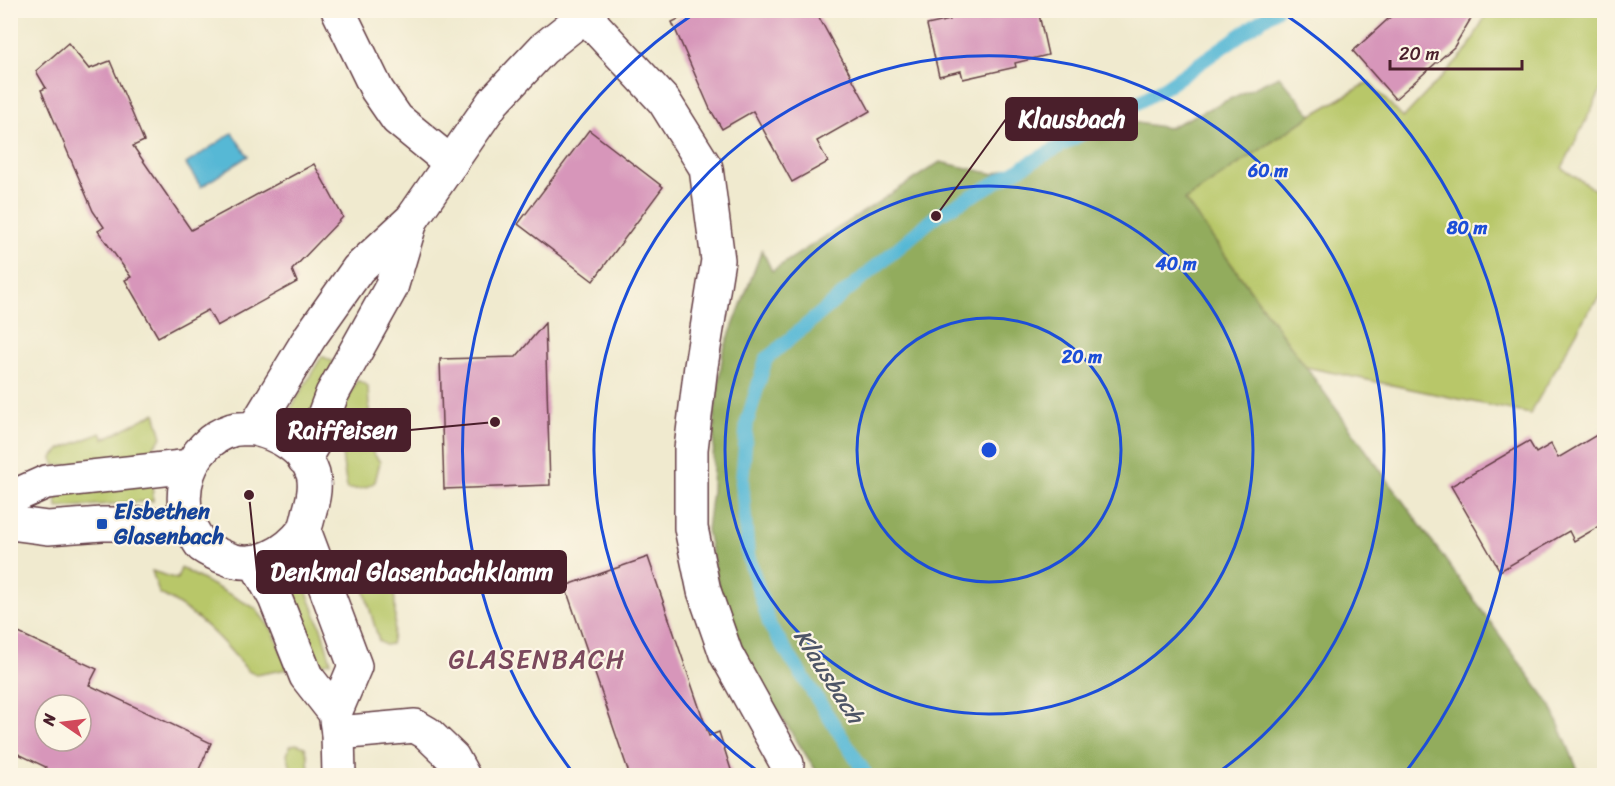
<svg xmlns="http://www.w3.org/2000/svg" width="1615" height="786" font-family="Sriracha,sans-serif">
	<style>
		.green { fill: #b8c769; stroke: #81734a; stroke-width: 1.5 }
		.forest { fill: #92ac5d; stroke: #6e6644; stroke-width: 1.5 }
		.water { fill: #56b8d5; stroke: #506c80; stroke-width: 1.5 }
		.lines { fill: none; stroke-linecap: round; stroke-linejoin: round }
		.stream { stroke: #56b8d5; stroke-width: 14 }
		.building { fill: #d796ba; fill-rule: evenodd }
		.minor-casing { stroke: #633d44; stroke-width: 36 }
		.tertiary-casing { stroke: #633d44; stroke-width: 36 }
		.secondary-casing { stroke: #633d44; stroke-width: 36 }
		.minor { stroke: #fff; stroke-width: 33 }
		.tertiary { stroke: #fff; stroke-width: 33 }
		.secondary { stroke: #fff; stroke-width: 33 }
		.ring { fill: none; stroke: #1d4ed8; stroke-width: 3 }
		.transit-dot { fill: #1a4fb4; stroke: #fcf5e5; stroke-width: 2 }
		.labels { text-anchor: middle; stroke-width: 4.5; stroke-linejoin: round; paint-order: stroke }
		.transit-label { font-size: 22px; font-weight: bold; fill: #164399; stroke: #fcf5e5; text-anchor: start }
		.water-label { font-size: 24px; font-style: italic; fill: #4e5566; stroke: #fcf5e5 }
		.quarter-label { font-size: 26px; letter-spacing: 1.5px; fill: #7b495d; stroke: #fcf5e5 }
		.centre { fill: #1d4ed8; stroke: #fcf5e5; stroke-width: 3 }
		.ring-label { font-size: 18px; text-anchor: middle; font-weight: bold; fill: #1d4ed8; stroke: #fcf5e5; stroke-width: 4.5; stroke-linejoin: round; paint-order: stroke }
		.leader { fill: none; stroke: #4a1f2b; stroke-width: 2 }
		.callout-dot { fill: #4a1f2b; stroke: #fcf5e5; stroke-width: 2 }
		.callout { fill: #4a1f2b; stroke: #4a1f2b; stroke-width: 2 }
		.callout-label { font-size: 24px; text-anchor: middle; font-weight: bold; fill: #fff }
	</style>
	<rect width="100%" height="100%" fill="#fcf5e5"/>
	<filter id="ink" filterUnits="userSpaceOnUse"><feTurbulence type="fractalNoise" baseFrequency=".0167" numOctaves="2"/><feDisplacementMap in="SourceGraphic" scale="12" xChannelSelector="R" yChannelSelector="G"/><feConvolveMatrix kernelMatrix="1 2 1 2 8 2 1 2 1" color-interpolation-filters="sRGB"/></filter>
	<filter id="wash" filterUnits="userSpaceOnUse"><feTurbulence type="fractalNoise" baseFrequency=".008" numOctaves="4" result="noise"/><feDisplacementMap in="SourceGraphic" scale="24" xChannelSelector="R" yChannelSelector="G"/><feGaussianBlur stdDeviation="1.35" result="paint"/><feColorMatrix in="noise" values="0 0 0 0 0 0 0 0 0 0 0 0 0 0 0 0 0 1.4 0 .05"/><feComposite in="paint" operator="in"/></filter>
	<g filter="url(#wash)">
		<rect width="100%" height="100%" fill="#f0eacf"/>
		<!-- green -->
		<path class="green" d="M1488,11H1604V84L1562,168L1604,196V291L1588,312L1530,414L1306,367L1185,200L1312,115L1369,82L1403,118L1467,50Z
			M322,356L337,364L303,430L284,420Z
			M357,380L368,386L371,450L380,462L375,482C365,489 359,490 347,489C343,462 337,433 345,407C348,398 353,389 357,380Z
			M155,413L162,437L149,452L121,460L55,466L52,458L61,449L101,433L104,439Z
			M153,481V501L57,508L56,493Z
			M387,556C395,585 399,615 391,644L385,645L379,641L356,562Z
			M181,568L255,608L273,631L288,669L256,675L248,671C221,638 197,613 159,593L152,571L177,579Z
			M302,580L321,628L331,662L316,665L301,619L286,586Z
			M296,744L305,747L308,757L309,775H293L287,755L290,746Z"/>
		<!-- forest -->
		<path class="forest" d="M1279,76L1312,115L1185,200L1551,706L1580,775H819L754,675L721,600L707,530L712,491L715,410L723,352L762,250L772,271L940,162L994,174L1131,122L1168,128Z"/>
		<!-- water -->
		<path class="water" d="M232,133L248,156L201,187L186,164Z"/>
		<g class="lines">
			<!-- stream -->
			<path class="stream" d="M867,776L770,626L748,555L742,482L747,422L766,359L936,216L1167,86L1276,10"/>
		</g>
		<g id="blocks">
			<!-- building -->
			<path class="building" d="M697,10H815L870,111L817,141L828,162L792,182L753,111L722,129L710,109L672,22Z
				M970,10H1038L1048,55L1015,63L1016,67L963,79L961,71L939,76L927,25L950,20L949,15Z
				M1398,10H1476L1454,47L1395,99L1353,51Z
				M68,43L89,69L110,61L144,141L133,146L191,230L314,164L343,217L292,270L297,282L217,326L208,310L158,337L125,280L131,277L98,231L104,227L93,211L41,90L46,88L36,71Z
				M589,130L663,187L593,281L518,224Z
				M545,323L550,485L444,489L440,359L516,357Z
				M1605,430V523L1574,541L1569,531L1500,571L1451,486L1529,441L1536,453L1551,444L1558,458Z
				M648,557L709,736L719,732L733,776H630L565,586Z
				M10,629L97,669L89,685L211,743L196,776H42L46,767L10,750ZM45,705H81V741H45Z"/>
		</g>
	</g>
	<g filter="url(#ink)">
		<use href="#blocks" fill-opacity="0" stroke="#633d44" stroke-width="1.5"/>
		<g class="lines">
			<defs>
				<path id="minor" d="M585,16L664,101L706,168L718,260L701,366L691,449V528L704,591L726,654L787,764
					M338,733L415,726L427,733L453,758L463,776"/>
				<path id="tertiary" d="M338,10L377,90L397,119L451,163"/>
				<path id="secondary" d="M254,429L310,337L358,269L412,219L493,102L543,49L592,10
					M254,429C278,434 305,449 313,474C316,485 313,500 310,510C308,517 307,526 303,531C286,553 258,568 231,560C223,557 209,551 202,546C199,543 197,538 195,535C171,498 189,443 232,430C238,428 247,429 254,429Z
					M304,459L314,442L332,394L391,288L411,221
					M10,498L46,482L191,466
					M10,523L48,528L102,524H188
					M304,530L355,666L335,713L338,733L339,776
					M255,562L275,598L306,676L335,713"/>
			</defs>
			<!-- minor casing -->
			<use href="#minor" class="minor-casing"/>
			<!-- tertiary casing -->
			<use href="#tertiary" class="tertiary-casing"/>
			<!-- secondary casing -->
			<use href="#secondary" class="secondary-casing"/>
			<!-- minor -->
			<use href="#minor" class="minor"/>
			<!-- tertiary -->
			<use href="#tertiary" class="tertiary"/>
			<!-- secondary -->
			<use href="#secondary" class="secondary"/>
		</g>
	</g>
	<!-- distance rings -->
	<g class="ring">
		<circle cx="989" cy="450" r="132"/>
		<circle cx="989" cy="450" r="264"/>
		<path d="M762 774A395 395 0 1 1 1216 774"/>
		<path d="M574 774A527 527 0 0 1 698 11M1280 11A527 527 0 0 1 1404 774"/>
	</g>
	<!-- markers -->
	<rect class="transit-dot" x="96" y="518" width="12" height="12" rx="3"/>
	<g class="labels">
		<!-- transit labels -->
		<g class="transit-label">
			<text x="114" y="519">Elsbethen<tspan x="114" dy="25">Glasenbach</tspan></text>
		</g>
		<!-- water labels -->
		<g class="water-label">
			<text transform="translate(829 676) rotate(57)" y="8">Klausbach</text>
		</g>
		<!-- quarter labels -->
		<g class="quarter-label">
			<text x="537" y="668">GLASENBACH</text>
		</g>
	</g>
	<circle cx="989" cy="450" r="9" class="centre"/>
	<g class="ring-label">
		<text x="1268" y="177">60 m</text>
		<text x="1467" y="234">80 m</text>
		<text x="1176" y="270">40 m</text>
		<text x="1082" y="363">20 m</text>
	</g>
	<!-- callouts -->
	<path class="leader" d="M936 216L1006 119M495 422L410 430M249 495L257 572"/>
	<g class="callout-dot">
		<circle cx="936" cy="216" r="6"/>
		<circle cx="495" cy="422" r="6"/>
		<circle cx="249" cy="495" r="6"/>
	</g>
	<g class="callout">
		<rect x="1006" y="98" width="131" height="42" rx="6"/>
		<rect x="277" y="409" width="133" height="42" rx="6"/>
		<rect x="257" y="551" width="309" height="42" rx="6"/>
	</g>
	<g class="callout-label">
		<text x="1072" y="127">Klausbach</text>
		<text x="343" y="438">Raiffeisen</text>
		<text x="412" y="580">Denkmal Glasenbachklamm</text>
	</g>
	<!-- margin -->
	<rect width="1615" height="786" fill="none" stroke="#fcf5e5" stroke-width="36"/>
	<!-- north arrow -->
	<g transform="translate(63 723) rotate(284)"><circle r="28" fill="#fcf5e5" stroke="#b59f9b" stroke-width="1.5"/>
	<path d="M0-4.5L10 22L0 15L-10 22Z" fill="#d1495b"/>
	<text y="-9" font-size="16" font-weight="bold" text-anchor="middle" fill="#4a1f2b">N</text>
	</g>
	<!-- scale -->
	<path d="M1390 60v9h132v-9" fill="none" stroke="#4a1f2b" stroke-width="3"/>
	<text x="1399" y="60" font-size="18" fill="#4a1f2b" stroke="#fcf5e5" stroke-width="4.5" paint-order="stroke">20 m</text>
</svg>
